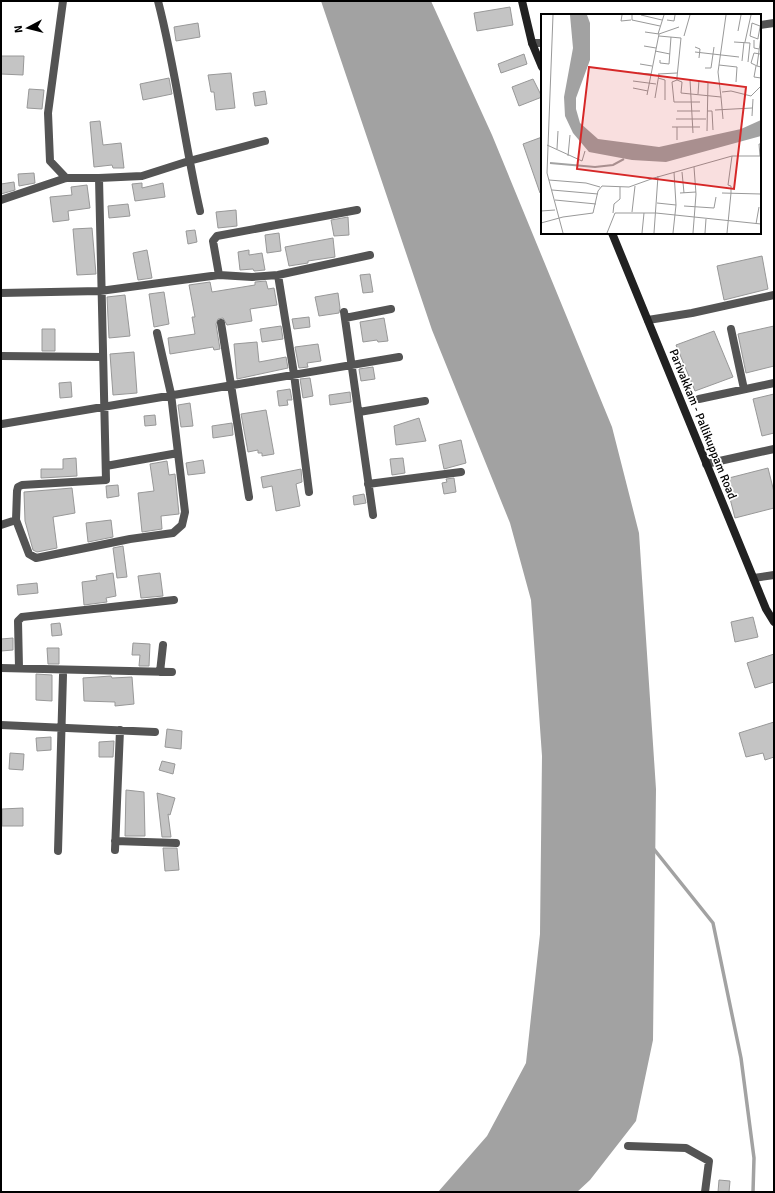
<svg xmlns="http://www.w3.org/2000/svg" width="775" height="1193" font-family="Signika,sans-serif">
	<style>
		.water { fill: #a2a2a2 }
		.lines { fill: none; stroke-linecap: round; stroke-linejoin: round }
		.stream { stroke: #a2a2a2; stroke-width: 3.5 }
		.building { fill: #c4c4c4; stroke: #989898 }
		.street { stroke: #545454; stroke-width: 8 }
		.secondary { stroke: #212121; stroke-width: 8 }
		.labels { text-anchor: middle; stroke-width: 3.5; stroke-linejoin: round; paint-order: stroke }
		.street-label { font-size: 12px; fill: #000; stroke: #fff }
		.inset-river { fill: none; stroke: #a2a2a2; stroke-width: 2 }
		.inset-road { fill: none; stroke: #999; stroke-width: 1 }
		.view { fill: #d62828; fill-opacity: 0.15; stroke: #d62828; stroke-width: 2 }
		.inset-edge { fill: none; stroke: #000; stroke-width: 2 }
	</style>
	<rect width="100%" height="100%" fill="#fff"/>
	<!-- water -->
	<path class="water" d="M321,1H431L492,135L612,427L639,533L656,789L653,1040L636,1121L590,1180L577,1192H438L487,1136L526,1063L540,934L542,756L531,600L510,523L432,330Z"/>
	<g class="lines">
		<!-- stream -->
		<path class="stream" d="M653,848L713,923L741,1058L754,1158L753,1192"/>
	</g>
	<!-- building -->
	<path class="building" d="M510,7L513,25L477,31L474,13Z
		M198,23L200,37L176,41L174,27Z
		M524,54L527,64L501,73L498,64Z
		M1,56H24L23,75L1,74Z
		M231,73L235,108L216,110L214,92H211L208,75Z
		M169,78L172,94L143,100L140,84Z
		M533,79L542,97L519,106L512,87Z
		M29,89L44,90L42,109L27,108Z
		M265,91L267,104L255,106L253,93Z
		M100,121L103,145L121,143L124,168H113L112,165L94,167L90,122Z
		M542,137V192L540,193L523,144Z
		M34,173L35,183L19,186L18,174Z
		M14,182L15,190L1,194V184Z
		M142,183V188L163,183L165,197L135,201L132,184Z
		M87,185L90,208L68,211L69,220L53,222L50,197L72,195L71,187Z
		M128,204L130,216L109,218L108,206Z
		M236,210L237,226L218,228L216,212Z
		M348,217L349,235L334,236L331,220Z
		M92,228L96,274L77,275L73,229Z
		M195,230L197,242L188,244L186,231Z
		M279,233L281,251L267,253L265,235Z
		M333,238L335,257L308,261V263L289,266L285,247Z
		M147,250L152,278L138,280L133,253Z
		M249,250V255L262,253L265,270L254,271L253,269L240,270L238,252Z
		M762,256L768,289L724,300L717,266Z
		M370,274L373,292L363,293L360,275Z
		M266,281L268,289L274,288L277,305L250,309L252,321L227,325L223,318L218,319L216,324L220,349L214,350L213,347L170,354L168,338L195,334L192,317H195L189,285L210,282L212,292L255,285V282Z
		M164,292L169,324L154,327L149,294Z
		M338,293L340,308L339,313L319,316L315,297Z
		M125,295L130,336L109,338L107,297Z
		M309,317L310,327L294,329L292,319Z
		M384,318L388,341L378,342L377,340L363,342L360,322Z
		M281,326L283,339L262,342L260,329Z
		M774,326V366L746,373L738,334Z
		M42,329H55V351H42Z
		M714,331L733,377L695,391L676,345Z
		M257,342L259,362L286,357L288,368L237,379L234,344Z
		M318,344L321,361L307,363L308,367L299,368L295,347Z
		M134,352L137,393L113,395L110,354Z
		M373,367L375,379L361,381L359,369Z
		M310,378L313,396L303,398L300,379Z
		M71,382L72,397L60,398L59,383Z
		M290,389L292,400H287L288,405L279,406L277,391Z
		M350,392L351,402L330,405L329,395Z
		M774,394V433L762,436L753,399Z
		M190,403L193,426L181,427L178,405Z
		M266,410L274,454L262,456V453H258V450L248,452L241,414Z
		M155,415L156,425L145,426L144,416Z
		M419,418L426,441L396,445L394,426Z
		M232,423L233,435L213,438L212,426Z
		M461,440L466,463L444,469L439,445Z
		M76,458L77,476L41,478V469H63V459Z
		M403,458L405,473L392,475L390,459Z
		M203,460L205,473L188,475L186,463Z
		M167,461L169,475L175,474L179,514L161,516L162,529L142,532L138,493L154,491L150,464Z
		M768,468L774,492V508L735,518L725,479Z
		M301,469L302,482L296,484L300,506L276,511L272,486L263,488L261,477Z
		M454,478L456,492L444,494L442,483L447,482L446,479Z
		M118,485L119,496L107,498L106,486Z
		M72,488L75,513L53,517L57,548L37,552L33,550L25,521L24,492Z
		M364,494L366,503L354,505L353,496Z
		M111,520L113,537L88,542L86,523Z
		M123,546L127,577L117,578L113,548Z
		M113,573L116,596L106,598L107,602L84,605L82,582L97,580L96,576Z
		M160,573L163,596L141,598L138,576Z
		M37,583L38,593L18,595L17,585Z
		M753,617L758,637L735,642L731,622Z
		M60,623L62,635L52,636L51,624Z
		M13,638V650L1,651V639Z
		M133,643L150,644L149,666H139L140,655H132Z
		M47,648H59V664H48Z
		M774,654V682L755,688L747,663Z
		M36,674L52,675V701L36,700Z
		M111,676L112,678L132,677L134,704L115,706V702L84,701L83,678Z
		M774,722V757L765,760L763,753L746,757L739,733Z
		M167,729L182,731L181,749L165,747Z
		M51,737V750L37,751L36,738Z
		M114,741L113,757H99V742Z
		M10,753L24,754L23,770L9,769Z
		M162,761L175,764L173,774L159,770Z
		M126,790L144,792L145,836H125Z
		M157,793L175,798L170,815L168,814L171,837H162Z
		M23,808V826H2V809Z
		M163,848H177L179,870L165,871Z
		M719,1180L730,1181L729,1192H718Z"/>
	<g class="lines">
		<!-- street -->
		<path class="street" d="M63,1L48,113L50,161L66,178
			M158,1C176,70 184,141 200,211
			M760,25L774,23
			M532,43H542
			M99,178L142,176L189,161L265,141
			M1,200L66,178H99L106,480L22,485L18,487L17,491L16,520L1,525
			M219,275L213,241L217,236L357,210
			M278,275L294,374L309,492
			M1,293L100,291L219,275L252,277L278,275L370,255
			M344,312L373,515
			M345,318L391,309
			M648,320L692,313L774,295
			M221,323L249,497
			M731,329L744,389
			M1,356L103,357
			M699,399L774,383
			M359,412L425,401
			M2,424L399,357
			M706,464L774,449
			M106,466L178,453
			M368,484L461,472
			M16,520L29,554L36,558L130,539L173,533L182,525L185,512L171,394L157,333
			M754,578L774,575
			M1,668L172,672
			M19,668L18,621L22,617L174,600
			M160,672L163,645
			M1,725L155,732
			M115,841L176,843
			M115,850L120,730
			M58,851L63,675
			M628,1146L686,1148L709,1161L705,1192"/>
		<!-- secondary -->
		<path class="secondary" d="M522,1L532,43L542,67
			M612,233L766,609L774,622"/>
	</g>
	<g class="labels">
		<!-- street labels -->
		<g class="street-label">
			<text transform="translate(703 424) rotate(68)" y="4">Parivakkam - Pallikuppam Road</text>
		</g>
	</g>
	<!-- overview -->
	<g transform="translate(541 14)">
		<rect width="220" height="220" fill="#fff"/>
		<path d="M29,1H46L49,9V46L35,84V95L39,109L57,125L118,133L200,115L220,106V122L125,148L91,146L48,138L32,119L24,102L23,83L32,34Z" fill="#a2a2a2"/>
		<path class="inset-river" d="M9,149L54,153L72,151L83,145"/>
		<path class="inset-road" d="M12,1L6,159L22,219M81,1L80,7L90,6M91,1V6L119,12M100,1L121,6M126,6L133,7L134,1M219,12L211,9L209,22L217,25V24L220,8M197,17L200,1M104,18L118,20L106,81M117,20L123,1M118,20L138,13M118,22L140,24L136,63V66L141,68L140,79L180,83L177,58L185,1M143,22L149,1M220,22L216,52L220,53M213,26V34L218,35M193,28L209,29L207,48M204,28L210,1M103,32L115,34M154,33L159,35L158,44M114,37L129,40M154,38L198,43M119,46V49L128,50L130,23M201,47L203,28M99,50L111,52M178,51L196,53L195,68M215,52L213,63L220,64M216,52L210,49L213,39L219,40M164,54H170L173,33M97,59L110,60M117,60L136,59M117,64L124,66V86M136,66L131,68L133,88H159M149,66L152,119M92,67L115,70M92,74L107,77M181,78L190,77L210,82L220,72M157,80L158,66M180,83L182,105M114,84L118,60M174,96L211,94M136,97H159M166,97H171L172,116M211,102L212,85M135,105H165M131,113H159M136,113V126M166,117L167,68M6,131L41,147L44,137M16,135L17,117M27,142L29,121M219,142L218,130H220M141,158L143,179M8,166L45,169L59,173M11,176L57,180M139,179L155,178M181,179L220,180M14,186L55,190M116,189L135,191M143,192L173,194L175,183M0,197L14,196M91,198L94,172M72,199L73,190L79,185V173M0,209L22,203L52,199L57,177L61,172L88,173L113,164L191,142H220M215,210L218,193M66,219L74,199H115L220,210M101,219L103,199M113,219L117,162M132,219L135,191L133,158M152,219L155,180L153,153M164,219L165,205M186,219L190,179V172L187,171L191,142"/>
		<path class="view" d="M48,53L205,73L193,175L36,155Z"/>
		<rect width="220" height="220" class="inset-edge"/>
	</g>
	<!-- border -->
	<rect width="775" height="1193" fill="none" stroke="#000000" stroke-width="4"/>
	<!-- north arrow -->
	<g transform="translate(28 28) rotate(263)" stroke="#ffffff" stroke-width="3" paint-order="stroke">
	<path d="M0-3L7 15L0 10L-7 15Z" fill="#000000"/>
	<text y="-6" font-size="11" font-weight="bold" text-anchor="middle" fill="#000000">N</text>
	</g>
</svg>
